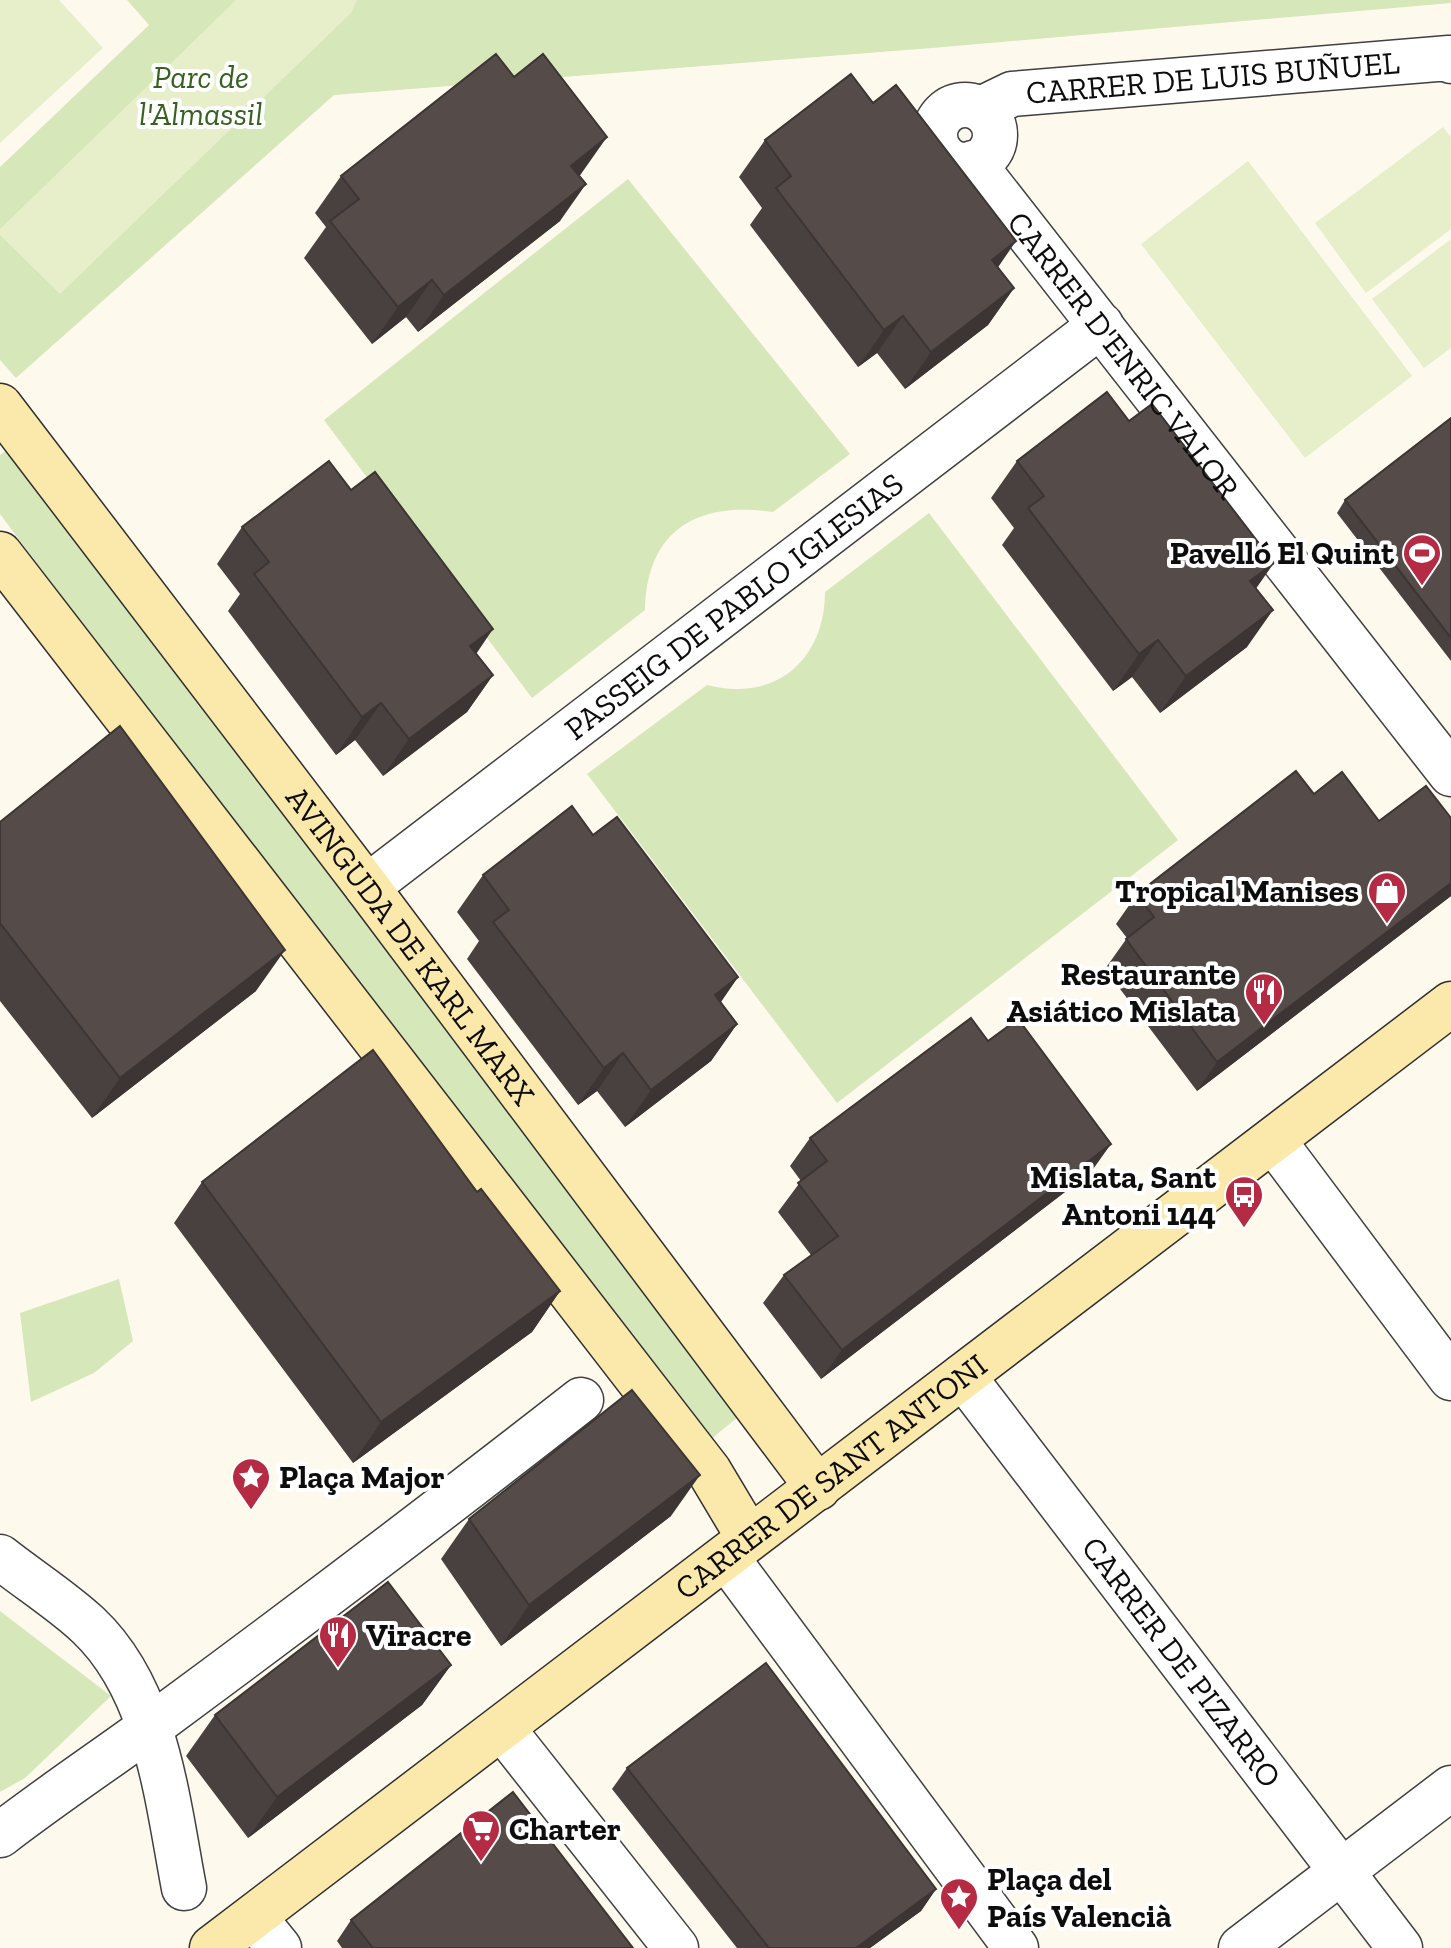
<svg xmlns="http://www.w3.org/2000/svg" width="1451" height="1948" font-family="'Zilla Slab',serif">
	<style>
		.green { fill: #d6e7b9 }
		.pitch { fill: #e6eeca }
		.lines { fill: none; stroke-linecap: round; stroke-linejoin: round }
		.street-casing { stroke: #404040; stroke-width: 47 }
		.secondary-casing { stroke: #2f2f2f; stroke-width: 47 }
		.street { stroke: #fff; stroke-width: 44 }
		.secondary { stroke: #fbe8ab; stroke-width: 44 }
		.wall { fill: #494140 }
		.shaded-wall { fill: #3c3534 }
		.building { fill: #554c4a; stroke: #3c3534; stroke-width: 2 }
		.labels { text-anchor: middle; stroke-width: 8; stroke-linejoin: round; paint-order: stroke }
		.park-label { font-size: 32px; font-style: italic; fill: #366120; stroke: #fff }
		.street-label { font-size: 32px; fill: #0d0d0d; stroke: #fff }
		.poi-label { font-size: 32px; font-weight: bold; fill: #0d0d0d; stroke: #fff; text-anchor: end }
	</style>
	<rect width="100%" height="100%" fill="#fef9ed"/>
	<!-- green -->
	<path class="green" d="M127,0H1451V3L932,48L334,95L16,378L0,360V167L149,25Z
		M628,179L850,454L773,512C697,501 647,530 645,610L532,698L324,420Z
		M13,446L743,1413L700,1448L0,514V455Z
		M929,513L1178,840L837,1103L587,774L707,685C775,703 825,660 825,592Z
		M119,1279L133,1341L94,1373L31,1402L20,1313Z
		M0,1611L111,1696L25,1778L0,1792Z"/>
	<!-- pitch -->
	<path class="pitch" d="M0,0H59L103,48L0,143Z
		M236,0H357L351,13L60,294L0,235V229Z
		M1443,127L1451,137V229L1366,293L1315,223Z
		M1248,161L1412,376L1305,458L1141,244Z
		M1451,239V348L1424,368L1372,299Z"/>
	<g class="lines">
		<defs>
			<g id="street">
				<circle cx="965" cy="135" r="30"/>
				<path id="s1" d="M981,109L1012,94L1449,58L1451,61"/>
				<path id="s2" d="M973,163L1451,774"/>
				<path id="s3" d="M367,887L1101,325"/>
				<path d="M1273,1140L1451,1378"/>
				<path id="s4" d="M963,1376L1400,1948"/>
				<path d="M0,1557C29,1580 61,1600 88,1625C157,1690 167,1799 184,1888"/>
				<path d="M726,1557L1016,1948"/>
				<path d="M502,1728L676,1948"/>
				<path d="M0,1835C53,1794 108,1758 162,1718C303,1614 443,1508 581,1400"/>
				<path d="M254,1917L279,1948"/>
				<path d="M1241,1948L1451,1788"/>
			</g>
			<g id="secondary">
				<path id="s5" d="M0,406L367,887L818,1488"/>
				<path d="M0,554L709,1471L749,1538"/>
				<path id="s6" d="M212,1948L1451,1004"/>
			</g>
		</defs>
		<!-- street casing -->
		<use href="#street" class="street-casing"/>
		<!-- secondary casing -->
		<use href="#secondary" class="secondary-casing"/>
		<!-- street -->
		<use href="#street" class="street"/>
		<!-- secondary -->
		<use href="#secondary" class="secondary"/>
	</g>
	<!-- wall -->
	<path class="wall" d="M765,140L998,267L1014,288L988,325L905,389L877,353L858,367L750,225L762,208L739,177Z
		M581,174L579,176L560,221L418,332L406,317L372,344L304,258L326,227L315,213L341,176Z
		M1451,418V661L1337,513L1345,500Z
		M1017,461L1256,588L1247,647L1160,713L1132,677L1113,691L1002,545L1014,528L991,498Z
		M242,527L476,654L493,675L467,712L383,776L355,740L336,755L228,611L240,594L217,564Z
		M1314,794L1379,821L1451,818V896L1197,1091L1105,969L1127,938L1116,924L1137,894Z
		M0,822L256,991L92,1118L0,1001Z
		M483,875L738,977L721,1002L737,1024L711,1061L625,1127L597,1091L578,1105L467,959L479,941L457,912Z
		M988,1041L1091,1172L821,1379L763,1303L784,1275L811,1255L778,1212L801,1181L790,1166L810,1138Z
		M202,1182L560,1291L532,1332L353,1463L174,1223Z
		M671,1516L501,1646L441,1559L469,1519Z
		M451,1665L422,1705L248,1838L186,1756L215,1715Z
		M627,1768L936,1889L921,1911L870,1948H737L612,1789Z
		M351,1920L633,1948H342L337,1941Z"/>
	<!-- shaded-wall -->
	<path class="shaded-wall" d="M607,137L581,174L545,203L571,166Z
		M586,184L560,221L418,332L444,295Z
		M1016,241L990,279L992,260Z
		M432,280L406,317L372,344L398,307Z
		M1014,288L988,325L905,389L931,352Z
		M903,316L877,353L858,367L884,330Z
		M1274,563L1248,600L1250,581Z
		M1273,610L1247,647L1160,713L1186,676Z
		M493,629L468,666L470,646Z
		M1158,640L1132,677L1113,691L1139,654Z
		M493,675L467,712L383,776L409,739Z
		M381,703L355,740L336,755L362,717Z
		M1451,883V896L1197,1091L1217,1062Z
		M285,950L256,991L92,1118L120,1078Z
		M738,977L712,1014L715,995Z
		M737,1024L711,1061L625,1127L651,1090Z
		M623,1053L597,1091L578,1105L604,1068Z
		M1111,1144L1091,1172L821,1379L842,1350Z
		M560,1291L532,1332L353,1463L381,1422Z
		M700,1475L671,1516L501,1646L529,1605Z
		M451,1665L422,1705L248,1838L277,1797Z
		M936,1889L921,1911L870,1948H856Z"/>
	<!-- building -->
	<path class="building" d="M496,54L514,77L543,54L607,137L571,166L586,184L444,295L432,280L398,307L330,221L359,199L341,176Z
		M851,74L873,103L896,85L1016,241L992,260L1014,288L931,352L903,316L884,330L776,188L791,176L765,140Z
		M1107,392L1129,421L1152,404L1274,563L1250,581L1273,610L1186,676L1158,640L1139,654L1028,508L1044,496L1017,461Z
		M1451,418V638L1345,500Z
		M329,461L351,490L375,472L493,629L470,646L493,675L409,739L381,703L362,717L254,574L269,562L242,527Z
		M120,726L285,950L120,1078L0,923V822Z
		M1296,771L1314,794L1342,772L1379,821L1426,786L1451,818V883L1217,1062L1126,939L1154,917L1137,894Z
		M572,806L593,835L617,817L738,977L715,995L737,1024L651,1090L623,1053L604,1068L493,922L509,910L483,875Z
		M971,1018L988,1041L1018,1019L1111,1144L842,1350L784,1275L838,1236L798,1183L827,1161L810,1138Z
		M373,1050L477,1192L481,1189L560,1291L381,1422L202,1182Z
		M632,1390L700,1475L529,1605L469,1519Z
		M388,1582L451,1665L277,1797L215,1715Z
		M766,1663L936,1889L856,1948H769L627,1768Z
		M513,1792L633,1948H373L351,1920Z"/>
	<!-- icons -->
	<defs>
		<symbol id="stadium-pin" viewBox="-11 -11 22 30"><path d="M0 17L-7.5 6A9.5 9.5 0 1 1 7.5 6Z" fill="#b62b44" stroke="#fff"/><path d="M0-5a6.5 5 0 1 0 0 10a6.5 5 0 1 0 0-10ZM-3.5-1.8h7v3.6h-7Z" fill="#fff"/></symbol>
		<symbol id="shop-pin" viewBox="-11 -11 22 30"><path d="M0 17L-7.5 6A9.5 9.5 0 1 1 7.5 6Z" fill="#b62b44" stroke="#fff"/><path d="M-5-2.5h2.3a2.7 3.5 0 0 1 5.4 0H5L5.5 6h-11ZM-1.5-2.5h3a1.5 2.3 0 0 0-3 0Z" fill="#fff"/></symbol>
		<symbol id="restaurant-pin" viewBox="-11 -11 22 30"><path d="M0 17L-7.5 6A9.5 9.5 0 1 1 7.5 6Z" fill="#b62b44" stroke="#fff"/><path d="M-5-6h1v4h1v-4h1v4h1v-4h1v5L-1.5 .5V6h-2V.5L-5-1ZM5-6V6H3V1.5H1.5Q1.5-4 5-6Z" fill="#fff"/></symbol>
		<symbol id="bus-pin" viewBox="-11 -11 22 30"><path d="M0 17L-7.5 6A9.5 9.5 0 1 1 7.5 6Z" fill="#b62b44" stroke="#fff"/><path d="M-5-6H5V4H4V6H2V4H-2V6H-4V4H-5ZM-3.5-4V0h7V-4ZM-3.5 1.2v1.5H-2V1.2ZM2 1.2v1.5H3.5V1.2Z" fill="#fff"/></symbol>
		<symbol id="sight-pin" viewBox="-11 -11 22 30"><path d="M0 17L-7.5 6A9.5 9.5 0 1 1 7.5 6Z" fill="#b62b44" stroke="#fff"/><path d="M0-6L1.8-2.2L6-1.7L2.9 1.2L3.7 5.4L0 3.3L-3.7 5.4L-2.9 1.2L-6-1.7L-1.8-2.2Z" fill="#fff"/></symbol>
		<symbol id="supermarket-pin" viewBox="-11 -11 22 30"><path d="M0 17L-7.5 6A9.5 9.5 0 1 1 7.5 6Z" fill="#b62b44" stroke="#fff"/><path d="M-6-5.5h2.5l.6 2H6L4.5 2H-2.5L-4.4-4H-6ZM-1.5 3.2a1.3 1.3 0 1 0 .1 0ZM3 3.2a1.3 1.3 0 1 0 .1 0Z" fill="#fff"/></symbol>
	</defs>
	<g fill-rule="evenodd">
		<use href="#stadium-pin" x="1400" y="531" width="44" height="60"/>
		<use href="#shop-pin" x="1365" y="869" width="44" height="60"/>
		<use href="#restaurant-pin" x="1242" y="970" width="44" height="60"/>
		<use href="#bus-pin" x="1222" y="1173" width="44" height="60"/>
		<use href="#sight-pin" x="229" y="1455" width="44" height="60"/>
		<use href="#restaurant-pin" x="316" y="1613" width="44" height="60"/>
		<use href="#supermarket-pin" x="459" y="1807" width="44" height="60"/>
		<use href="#sight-pin" x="937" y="1875" width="44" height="60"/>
	</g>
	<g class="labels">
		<!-- park labels -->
		<g class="park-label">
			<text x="201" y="88">Parc de<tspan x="201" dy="37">l'Almassil</tspan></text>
		</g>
		<!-- street labels -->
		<g class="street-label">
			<text dy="11" stroke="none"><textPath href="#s1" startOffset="236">CARRER DE LUIS BUÑUEL</textPath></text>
			<text dy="11" stroke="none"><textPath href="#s2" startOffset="244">CARRER D'ENRIC VALOR</textPath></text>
			<text dy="11" stroke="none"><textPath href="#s3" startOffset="462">PASSEIG DE PABLO IGLESIAS</textPath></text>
			<text dy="11" stroke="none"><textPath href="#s5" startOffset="678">AVINGUDA DE KARL MARX</textPath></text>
			<text dy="11" stroke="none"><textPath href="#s6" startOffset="778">CARRER DE SANT ANTONI</textPath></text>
			<text dy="11" stroke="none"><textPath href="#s4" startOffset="360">CARRER DE PIZARRO</textPath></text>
		</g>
		<!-- poi labels -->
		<g class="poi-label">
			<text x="1394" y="564">Pavelló El Quint</text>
			<text x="1359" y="902">Tropical Manises</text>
			<text x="1236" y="985">Restaurante<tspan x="1236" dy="37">Asiático Mislata</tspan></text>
			<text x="1216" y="1188">Mislata, Sant<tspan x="1216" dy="37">Antoni 144</tspan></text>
			<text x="279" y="1488" text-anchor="start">Plaça Major</text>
			<text x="366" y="1646" text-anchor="start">Viracre</text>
			<text x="509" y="1840" text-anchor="start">Charter</text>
			<text x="987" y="1890" text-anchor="start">Plaça del<tspan x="987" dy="37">País Valencià</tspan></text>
		</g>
	</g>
</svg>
